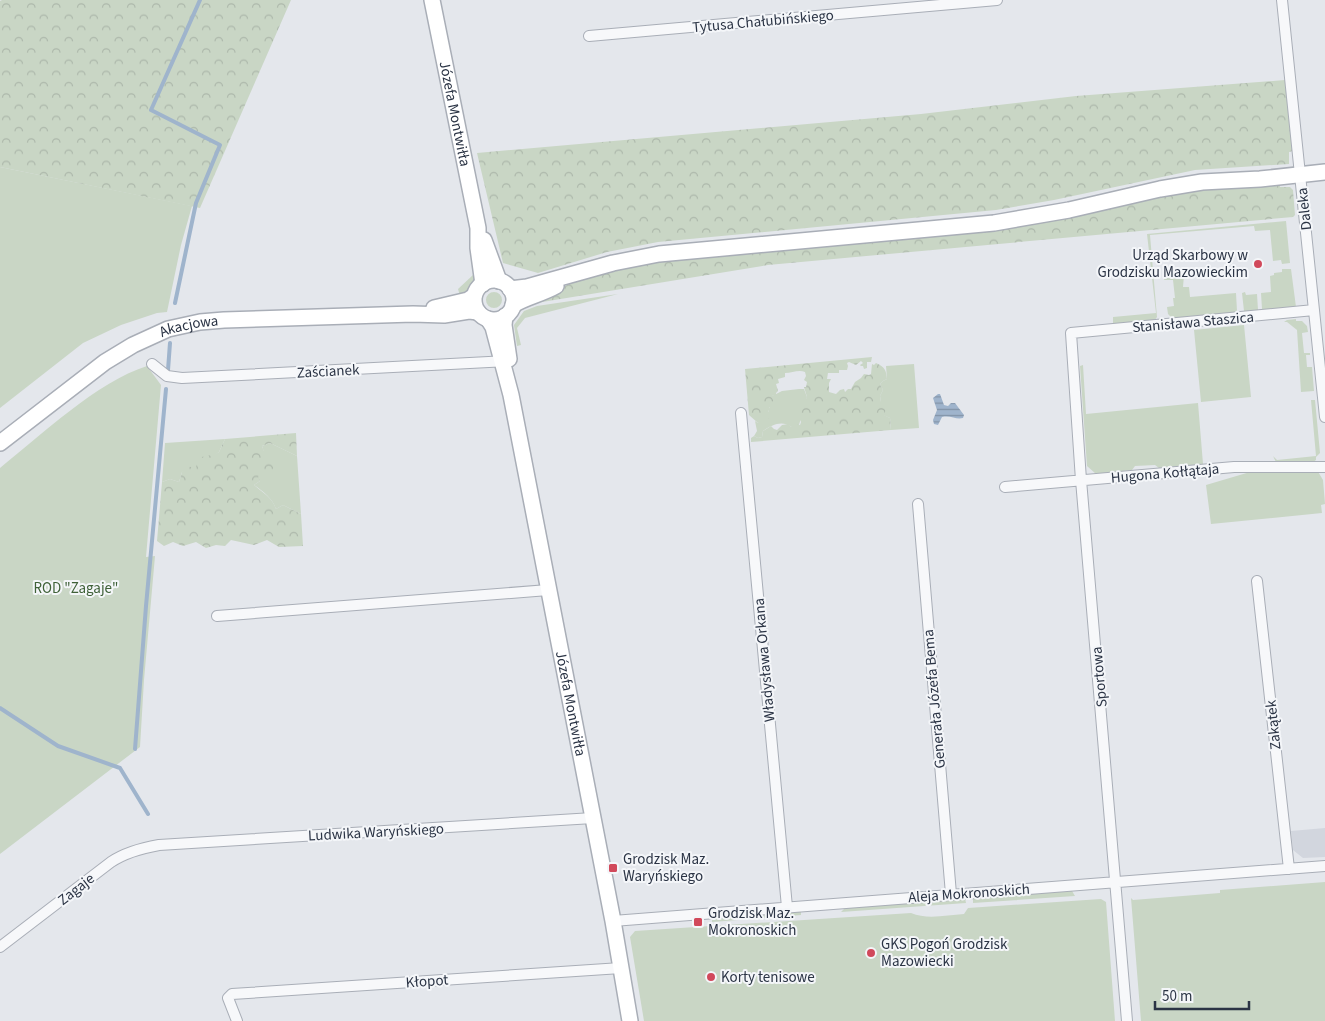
<svg xmlns="http://www.w3.org/2000/svg" width="1325" height="1021" font-family="'Source Sans 3',sans-serif">
	<style>
		.built { fill: #d2d6de }
		.green { fill: #c9d6c5 }
		.forest { fill: url(#forest-crowns) }
		.water { fill: url(#water-rules) }
		.lines { fill: none; stroke-linecap: round; stroke-linejoin: round }
		.stream { stroke: #9fb4cc; stroke-width: 4 }
		.street-casing { stroke: #a9aeb7; stroke-width: 12 }
		.secondary-casing { stroke: #a9aeb7; stroke-width: 18 }
		.street { stroke: #f7f8fa; stroke-width: 10 }
		.secondary { stroke: #fff; stroke-width: 15 }
		.poi-dot { fill: #d1495b; stroke: #f4f6f9; stroke-width: 2 }
		.labels { text-anchor: middle; stroke-width: 4; stroke-linejoin: round; paint-order: stroke }
		.street-label { font-size: 15px; fill: #2b3445; stroke: #f4f6f9 }
		.poi-label { font-size: 15px; fill: #2b3445; stroke: #f4f6f9; text-anchor: start }
		.park-label { font-size: 15px; fill: #3f6138; stroke: #f4f6f9 }
	</style>
	<defs>
		<pattern id="forest-crowns" width="20" height="18" patternUnits="userSpaceOnUse" patternTransform="scale(1.25)"><rect width="20" height="18" fill="#c9d6c5"/><path d="M2 6a3 3 0 1 1 6 0M12 15a3 3 0 1 1 6 0" fill="none" stroke="#adb8ab"/></pattern>
		<pattern id="water-rules" width="6" height="5" patternUnits="userSpaceOnUse" patternTransform="scale(1.25)"><rect width="6" height="5" fill="#9fb4cc"/><path d="M0 2.5h6" fill="none" stroke="#8293a7"/></pattern>
	</defs>
	<rect width="100%" height="100%" fill="#e4e7ec"/>
	<!-- built -->
	<path class="built" d="M1325,828V857L1303,858L1293,850L1291,831Z"/>
	<!-- green -->
	<path class="green" d="M0,167L192,206L181,245L167,312L157,313L121,325L83,343L0,408Z
		M1286,221L1290,263L1282,264L1281,260L1273,261L1270,230L1255,231L1254,226L1150,235L1157,317C1154,322 1149,323 1144,321L1120,323L1115,325L1113,323V317L1156,313L1147,234Z
		M1282,269H1291L1296,307L1265,311L1262,309L1261,293L1271,292L1270,276L1274,275V273L1282,272Z
		M1172,272L1174,276L1184,275L1183,287H1189L1190,297L1236,293L1237,311L1236,314L1173,319L1168,314L1167,307L1174,306L1173,298H1175L1173,280H1164L1166,274Z
		M478,273C476,285 470,290 460,296L458,289L473,275Z
		M486 300a8 8 0 1 1 16 0a8 8 0 1 1-16 0Z
		M1245,292L1246,295L1257,294L1258,310L1246,312L1244,311L1242,293Z
		M618,294L525,318L517,328L521,345L517,346L514,325L524,311L537,306Z
		M1296,319V321H1302L1307,326L1308,332L1302,333L1304,353H1310V355H1306L1307,367H1312L1314,391L1301,392L1297,330L1287,322H1284L1287,320Z
		M1244,325L1251,397L1201,402L1194,330Z
		M914,364L919,428L891,430L890,418L883,415L880,396L883,390L880,384L883,381L887,379L886,366Z
		M1083,365L1086,414L1198,403L1203,464L1159,468L1155,465L1135,466L1132,470L1096,474L1087,466L1080,366Z
		M147,366L161,385L146,557L155,556L144,680L140,747L0,854V468C41,435 97,382 147,366Z
		M799,389H804L807,397L799,425L791,427C782,420 772,425 763,431L762,437L758,438L754,436L757,431L755,421L758,423L768,413L772,396L782,391Z
		M1311,400H1315L1320,453L1316,457V460L1313,462H1276L1273,456L1277,460L1316,456Z
		M225,439L219,452L197,469L182,472L179,482L170,479L162,482L165,443Z
		M270,443L297,456L301,514L283,505L276,509C272,498 264,492 254,485L260,481L257,477C264,468 266,456 262,446Z
		M1317,470L1323,480L1325,504L1321,505L1322,513L1211,524L1206,485L1250,472Z
		M1325,882V1021H1141L1131,898L1133,900L1220,893V890Z
		M1072,891L1075,896L973,903V898Z
		M965,898L966,903L841,912L845,908Z
		M1101,899L1106,902L1115,1021H644L630,937L635,931L911,913C927,920 947,915 964,914L968,908Z
		M801,911V915L712,922V919Z"/>
	<!-- forest -->
	<path class="forest" d="M2,0H291L200,208L0,167V1Z
		M1285,80L1293,151L1289,152V164L1195,170L1054,200L996,210L658,242L607,252L538,273L503,263L477,153L921,114L1076,96Z
		M1280,183V187H1290L1293,190L1295,215L1293,217L768,265L536,303L535,300L580,279L636,264L1181,191Z
		M872,357L871,362H867V368L864,369L863,366H861L860,365L863,363L861,361L856,365L849,362L847,363L848,366L847,370H839V373H828L827,379H831L829,383V392L836,394L840,390L844,389L845,392L848,389H851L855,382L861,378L864,374L869,375L871,374L872,364L874,365L876,363C885,367 886,370 887,379L883,381L880,384L883,390L880,396L881,402L886,403V409L884,415L890,418L891,430L751,442V438L754,436L758,438L762,437L763,431L771,426L774,429L777,430L782,425L788,424L791,427L794,424L800,425L801,422L797,413L800,411L801,403L805,401L807,397L804,387H806L807,382L804,380L806,376L805,372C799,369 792,373 785,373V377L778,379L779,383L776,384L778,391L776,393V395L772,396L774,404L772,407H769L770,410L768,411L771,416L769,419L766,418L762,422L758,423L749,415L745,369Z
		M296,433L297,456L270,443L262,446L265,454L275,461L272,473L261,472L258,477L260,481L254,485C263,493 272,497 276,509L283,505L301,514L303,546L279,547L267,540L254,545L231,540L225,546L216,545L206,548L196,542L183,546L173,542L164,546L157,541L162,482L170,479L179,482L182,472L186,466L196,468L197,459L207,455L212,456L219,452L225,439Z"/>
	<!-- water -->
	<path class="water" d="M938,394H940L944,405L948,406L951,403H955L964,415L963,418C956,420 951,415 942,417L938,425L934,424L933,420L937,410L933,398Z"/>
	<g class="lines">
		<!-- stream -->
		<path class="stream" d="M175,303L196,203L220,145L151,110L200,0
			M168,370L170,343
			M0,708L58,746L120,768L148,814
			M135,749L146,606L166,389"/>
		<defs>
			<path id="street" d="M1282,0L1325,417
				M589,36L997,0
				M152,364L167,376L182,378L508,361
				M741,413L787,907
				M1005,487L1234,467H1325
				M918,504L951,894
				M1257,581L1289,869
				M217,616L548,590
				M613,921L1325,866
				M0,947L111,862C126,852 142,848 159,845L593,818
				M237,1021L228,998L232,994L621,968
				M1127,1021L1081,480L1071,333L1314,310"/>
			<g id="secondary">
				<path id="s1" d="M432,0L478,228V248L483,284"/>
				<path d="M484,240L499,281"/>
				<circle cx="494" cy="300" r="20"/>
				<path d="M510,289L527,287L613,263L659,254L994,223L1069,210L1160,189L1202,182L1260,179L1325,172"/>
				<path d="M513,305C526,297 542,294 556,286"/>
				<path d="M434,308L468,300L474,296"/>
				<path d="M505,316L504,325L509,359"/>
				<path id="s2" d="M488,319L493,327L511,395L613,921L630,1021"/>
				<path id="s3" d="M0,443L105,362L133,345L168,329L200,322L224,320L413,314L444,315L469,311L478,312"/>
			</g>
		</defs>
		<!-- street casing -->
		<use href="#street" class="street-casing"/>
		<!-- secondary casing -->
		<use href="#secondary" class="secondary-casing"/>
		<!-- street -->
		<use href="#street" class="street"/>
		<!-- secondary -->
		<use href="#secondary" class="secondary"/>
	</g>
	<!-- markers -->
	<g class="poi-dot">
		<circle cx="1258" cy="264" r="5"/>
		<rect x="608" y="863" width="10" height="10" rx="2.5"/>
		<rect x="693" y="917" width="10" height="10" rx="2.5"/>
		<circle cx="871" cy="953" r="5"/>
		<circle cx="711" cy="977" r="5"/>
	</g>
	<g class="labels">
		<!-- street labels -->
		<g class="street-label">
			<text transform="translate(763 21) rotate(-5)" y="5">Tytusa Chałubińskiego</text>
			<text dy="5" stroke="none"><textPath href="#s1" startOffset="116">Józefa Montwiłła</textPath></text>
			<text transform="translate(1304 209) rotate(-96)" y="5">Daleka</text>
			<text transform="translate(1193 322) rotate(-5)" y="5">Stanisława Staszica</text>
			<text dy="5" stroke="none"><textPath href="#s3" startOffset="225">Akacjowa</textPath></text>
			<text transform="translate(328 371) rotate(-3)" y="5">Zaścianek</text>
			<text transform="translate(1165 473) rotate(-5)" y="5">Hugona Kołłątaja</text>
			<text transform="translate(764 660) rotate(-95)" y="5">Władysława Orkana</text>
			<text transform="translate(1099 677) rotate(-95)" y="5">Sportowa</text>
			<text transform="translate(934 699) rotate(-95)" y="5">Generała Józefa Bema</text>
			<text dy="5" stroke="none"><textPath href="#s2" startOffset="394">Józefa Montwiłła</textPath></text>
			<text transform="translate(1273 725) rotate(-96)" y="5">Zakątek</text>
			<text transform="translate(376 832) rotate(-3)" y="5">Ludwika Waryńskiego</text>
			<text transform="translate(76 889) rotate(-38)" y="5">Zagaje</text>
			<text transform="translate(969 893) rotate(-4)" y="5">Aleja Mokronoskich</text>
			<text transform="translate(427 981) rotate(-4)" y="5">Kłopot</text>
		</g>
		<!-- poi labels -->
		<g class="poi-label">
			<text x="1248" y="260" text-anchor="end">Urząd Skarbowy w<tspan x="1248" dy="17">Grodzisku Mazowieckim</tspan></text>
			<text x="623" y="864">Grodzisk Maz.<tspan x="623" dy="17">Waryńskiego</tspan></text>
			<text x="708" y="918">Grodzisk Maz.<tspan x="708" dy="17">Mokronoskich</tspan></text>
			<text x="881" y="949">GKS Pogoń Grodzisk<tspan x="881" dy="17">Mazowiecki</tspan></text>
			<text x="721" y="982">Korty tenisowe</text>
		</g>
		<!-- park labels -->
		<g class="park-label">
			<text x="76" y="593">ROD "Zagaje"</text>
		</g>
	</g>
	<!-- scale -->
	<path d="M1155 1001v8h94v-8" fill="none" stroke="#2b3445" stroke-width="2.5"/>
	<text x="1162" y="1001" font-size="15" fill="#2b3445" stroke="#f4f6f9" stroke-width="4" paint-order="stroke">50 m</text>
</svg>
